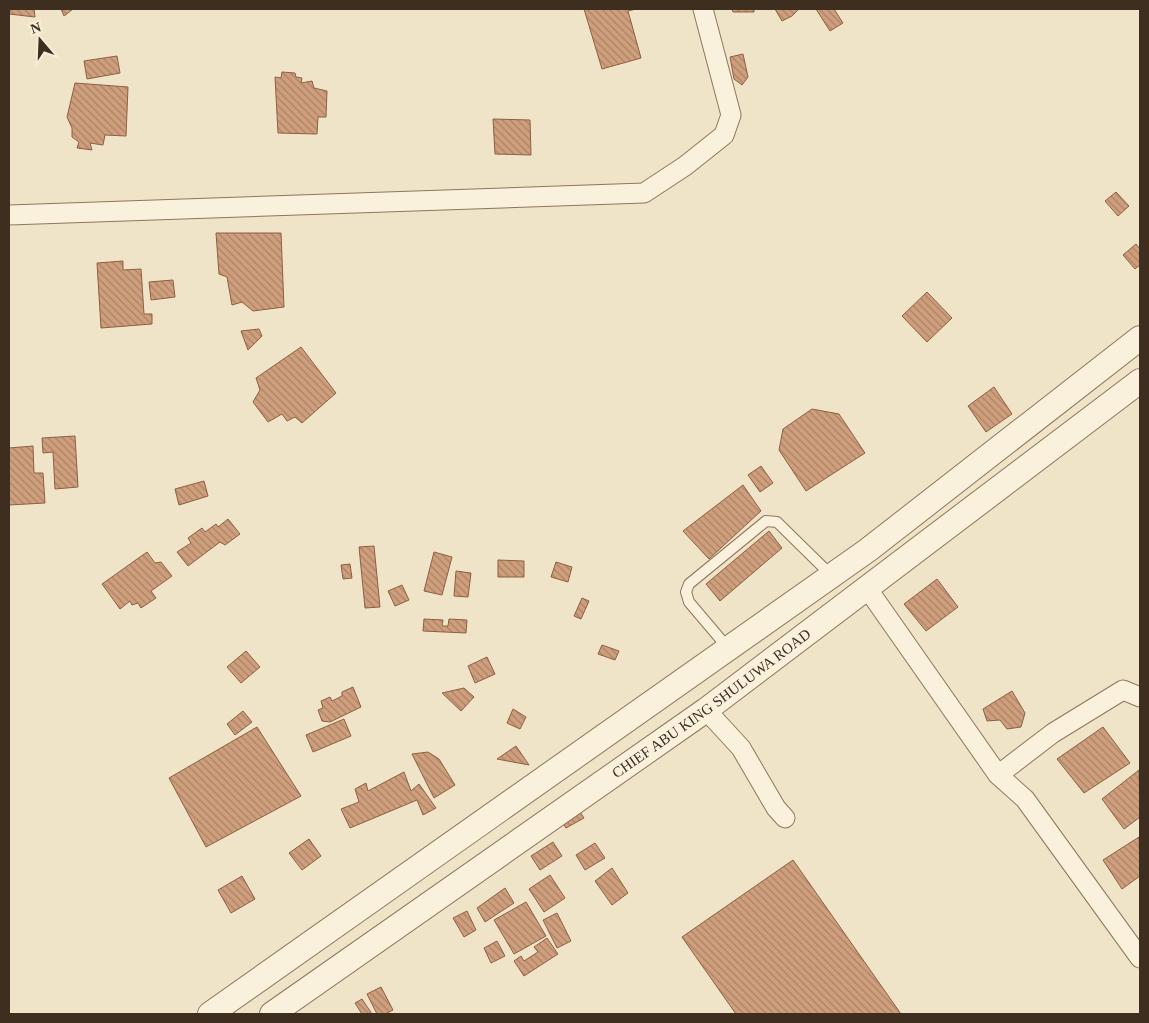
<svg xmlns="http://www.w3.org/2000/svg" width="1149" height="1023" font-family="'Times New Roman',serif">
	<style>
		.building { fill: url(#building-back-hatch); stroke: #8d5f41 }
		.lines { fill: none; stroke-linecap: round; stroke-linejoin: round }
		.service-casing { stroke: #8d765c; stroke-width: 12 }
		.minor-casing { stroke: #8d765c; stroke-width: 21 }
		.tertiary-casing { stroke: #8d765c; stroke-width: 26 }
		.service { stroke: #faf1dc; stroke-width: 10 }
		.minor { stroke: #faf1dc; stroke-width: 19 }
		.tertiary { stroke: #faf1dc; stroke-width: 24 }
		.labels { text-anchor: middle; stroke-width: 4.5; stroke-linejoin: round; paint-order: stroke }
		.street-label { font-size: 15px; fill: #3d2e20; stroke: #f7eed8 }
	</style>
	<defs>
		<pattern id="building-back-hatch" width="6" height="6" patternUnits="userSpaceOnUse" patternTransform="scale(1.25)"><rect width="6" height="6" fill="#cf9f7d"/><path d="M-1 5l2 2M0 0l6 6M5-1l2 2" fill="none" stroke="#a98266"/></pattern>
	</defs>
	<rect width="100%" height="100%" fill="#f0e4c8"/>
	<!-- building -->
	<path class="building" d="M9,9H34L35,17L9,14Z
		M61,9H73L64,16Z
		M584,9H636L628,11L641,58L602,69Z
		M732,9H754V12H733Z
		M775,9H799L792,16L782,21Z
		M816,9H834L843,23L830,31Z
		M743,54L748,77L742,85L734,79L730,57Z
		M117,56L120,73L87,79L84,61Z
		M282,72L295,73L296,77L302,78L301,83L312,81L314,88L327,91L326,117H318L317,134L278,133L275,77L281,78Z
		M75,83L128,87L126,136L105,135L103,145L90,143L92,150L77,148L79,142L72,137V128L67,117Z
		M493,119L530,120L531,155L495,154Z
		M1116,192L1129,206L1118,216L1105,201Z
		M216,233H281L284,307L253,311L242,302L232,305L227,277L219,274Z
		M1136,244L1140,249V265L1135,269L1123,255Z
		M123,261V270L141,269L144,314H152V324L101,328L97,263Z
		M173,280L175,297L151,300L149,282Z
		M927,292L952,318L927,342L902,316Z
		M259,329L262,336L248,350L241,331Z
		M301,347L336,393L302,423L295,417L287,421L282,414L268,422L253,402L260,390L256,378Z
		M994,387L1012,414L986,432L968,406Z
		M812,409L839,414L865,453L806,491L779,450L783,429Z
		M75,436L78,487L55,489L53,452L43,453L42,438Z
		M33,446L34,473H43L45,503L9,505V448Z
		M761,466L773,483L760,492L748,475Z
		M204,481L208,496L179,505L175,489Z
		M743,485L761,511L709,559L683,531Z
		M228,519L240,534L225,545L220,542L188,566L177,552L191,543L188,538L202,528L205,532L216,524L218,527Z
		M769,531L782,548L720,601L706,584Z
		M374,546L380,607L365,608L359,547Z
		M147,552L155,563L161,562L172,576L151,591L156,598L141,608L138,603L132,605L130,601L120,609L102,584Z
		M434,552L452,557L442,595L424,591Z
		M498,560L524,561V577H498Z
		M556,562L572,567L568,582L551,577Z
		M350,564L352,578L343,579L341,565Z
		M456,571L471,573L468,597L454,596Z
		M937,579L958,607L926,631L904,604Z
		M402,585L409,600L395,606L388,591Z
		M582,598L589,601L581,619L574,616Z
		M424,619L443,620L442,626H448L449,619L467,620L466,633L423,631Z
		M602,645L619,651L615,660L598,654Z
		M246,651L260,667L241,683L227,667Z
		M487,657L495,674L475,683L468,666Z
		M353,687L361,707L330,722L322,721L318,710L323,708L321,701L330,697L332,701L342,696V692Z
		M464,688L474,697L461,711L442,693Z
		M1012,691L1025,713L1021,727L1007,729L1000,720L987,721L983,709Z
		M513,709L526,717L520,729L507,723Z
		M243,711L252,722L235,735L227,724Z
		M344,719L351,736L313,752L306,735Z
		M257,727L301,796L206,847L169,778Z
		M1103,727L1130,763L1084,793L1057,759Z
		M516,746L529,765L497,759Z
		M428,752L439,759L455,785L434,798L412,754Z
		M1139,770L1140,817L1124,829L1102,799Z
		M404,772L411,791L419,784L436,808L423,815L417,800L350,828L341,809L359,802L355,789L366,783L368,791Z
		M578,809L584,818L566,828L561,820Z
		M1139,837L1140,876L1122,889L1103,860Z
		M309,839L321,856L302,870L289,853Z
		M553,842L562,856L540,870L531,856Z
		M595,843L605,858L585,870L576,855Z
		M793,860L901,1014H736L682,937Z
		M612,868L628,893L612,905L595,881Z
		M550,875L565,898L544,912L529,889Z
		M242,876L255,899L231,913L218,890Z
		M505,888L514,903L485,922L477,908Z
		M526,902L546,936L514,954L494,920Z
		M467,911L476,930L464,937L453,918Z
		M557,913L571,941L557,948L543,920Z
		M547,938L558,954L524,976L514,961L521,956L524,961L538,952L534,947Z
		M497,941L505,956L491,963L484,948Z
		M381,987L393,1010L385,1014H377L367,994Z
		M362,999L372,1014H362L355,1003Z"/>
	<g class="lines">
		<defs>
			<path id="service" d="M728,648L689,602L686,592L689,584L766,521L777,522L831,575"/>
			<path id="minor" d="M9,215L644,193L685,166L724,135L731,115L703,9
				M867,588L998,775L1025,799L1140,958
				M706,710L741,748L776,808L785,818
				M998,775L1053,733L1123,690L1140,697"/>
			<g id="tertiary">
				<path d="M210,1014L868,550L1140,338"/>
				<path id="s1" d="M272,1014L706,710L1140,381"/>
			</g>
		</defs>
		<!-- service casing -->
		<use href="#service" class="service-casing"/>
		<!-- minor casing -->
		<use href="#minor" class="minor-casing"/>
		<!-- tertiary casing -->
		<use href="#tertiary" class="tertiary-casing"/>
		<!-- service -->
		<use href="#service" class="service"/>
		<!-- minor -->
		<use href="#minor" class="minor"/>
		<!-- tertiary -->
		<use href="#tertiary" class="tertiary"/>
	</g>
	<g class="labels">
		<!-- street labels -->
		<g class="street-label">
			<text dy="5" stroke="none"><textPath href="#s1" startOffset="538">CHIEF ABU KING SHULUWA ROAD</textPath></text>
		</g>
	</g>
	<!-- border -->
	<rect width="1149" height="1023" fill="none" stroke="#3d2e20" stroke-width="20"/>
	<!-- north arrow -->
	<g transform="translate(40 40) rotate(341)" stroke="#f7eed8" stroke-width="4" paint-order="stroke">
	<path d="M0-4L9 19L0 12L-9 19Z" fill="#3d2e20"/>
	<text y="-8" font-size="14" font-weight="bold" text-anchor="middle" fill="#3d2e20">N</text>
	</g>
</svg>
